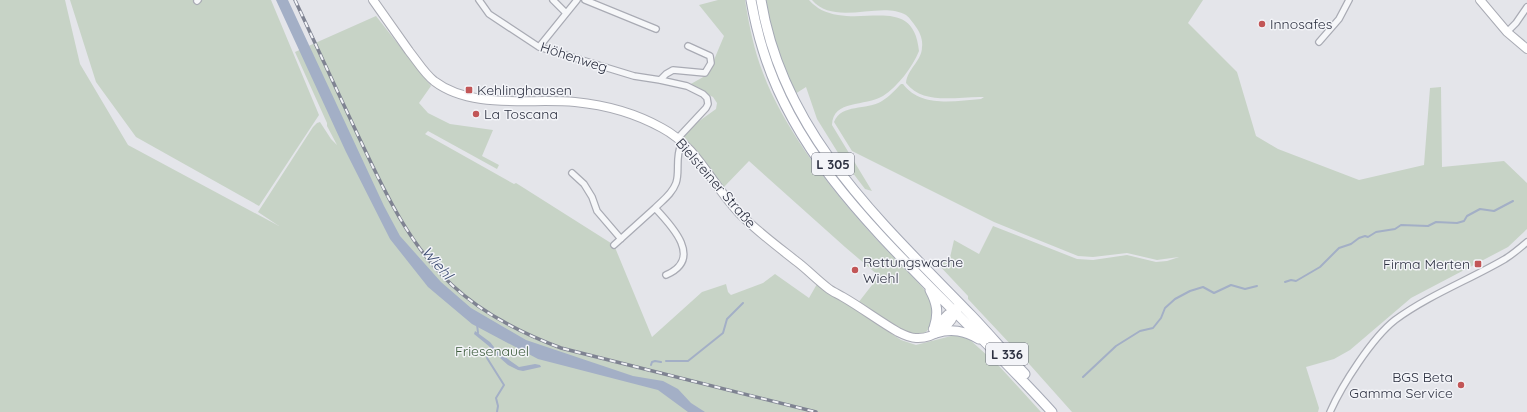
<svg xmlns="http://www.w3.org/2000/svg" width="1527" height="412" font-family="Quicksand,sans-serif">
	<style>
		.green { fill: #c7d3c6 }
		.water { fill: #a3afc6 }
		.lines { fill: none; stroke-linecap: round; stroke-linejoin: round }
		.stream { stroke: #a3afc6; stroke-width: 2 }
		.street-casing { stroke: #a9abb4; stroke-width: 8 }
		.secondary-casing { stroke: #a9abb4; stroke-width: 10 }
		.primary-casing { stroke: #a4a8b5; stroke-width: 11 }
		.street { stroke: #f6f7f9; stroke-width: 5.5 }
		.secondary { stroke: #fff; stroke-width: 8 }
		.primary { stroke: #fff; stroke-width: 9 }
		.rail-casing { stroke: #7f8392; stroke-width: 3.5 }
		.rail { stroke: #f3f4f8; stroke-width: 2; stroke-dasharray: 6; stroke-linecap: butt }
		.poi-dot { fill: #c25657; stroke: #f3f4f8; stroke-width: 1.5 }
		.labels { text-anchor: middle; stroke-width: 3; stroke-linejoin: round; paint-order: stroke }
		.shield { fill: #f3f4f8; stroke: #686c78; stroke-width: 1 }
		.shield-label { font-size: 13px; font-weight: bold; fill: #2d3141 }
		.poi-label { font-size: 14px; fill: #2d3141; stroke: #f3f4f8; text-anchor: start }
		.street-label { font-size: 14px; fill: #2d3141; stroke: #f3f4f8 }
		.park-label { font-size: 14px; fill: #3d5b3c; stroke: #f3f4f8 }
		.water-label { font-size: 15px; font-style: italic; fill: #3b4b71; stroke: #f3f4f8 }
	</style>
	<rect width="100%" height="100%" fill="#e4e5ea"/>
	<!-- green -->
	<path class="green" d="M0,0H65L80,64L128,145L279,226L258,212L313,127L317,123L320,122L331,139L337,145L327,126V123L295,52L376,16L431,86L419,103L428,113L450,124L493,130L482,156L499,165L497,169L428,131L425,134L514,184L516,183L614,245L652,337L702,292L726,284L728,292L731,295L763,283L775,274L809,298L817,284L901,340L916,345L955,335L969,339L999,366L1041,412H0Z
		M70,0H271L319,115L259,206L136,137L96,82Z
		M718,0H745C749,25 754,50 763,73C783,126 824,180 861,222C883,248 909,271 931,297C934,306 933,313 931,322C926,355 871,311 858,303L879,276L845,247L749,161L723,188L705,162L683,137V135L695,124L716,109L717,103L713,97L689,85L705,76L711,67L724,36L699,5Z
		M765,0H809C817,9 826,13 838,15C873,21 914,0 919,51C912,68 898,86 883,96C865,107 833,99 832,125L872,191L865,189L840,156L817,119L806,87L795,94L777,50Z
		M812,0H1203L1188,23L1237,72L1256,136L1278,149L1359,180L1424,165L1430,88L1441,87L1442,167L1504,161L1527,183V229L1508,247L1411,298L1350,350L1334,359L1306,367L1319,408L1318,412H1072L1031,366L968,299V296L936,262H949L954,240L979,254L993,226L1077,259L1093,260L1127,255L1156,262L1167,261L1179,257L1157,260L1127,253L1093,257L1078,256L994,222L852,151L834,122C842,103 866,111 882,101C889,97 895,90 901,84H903C921,108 955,101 981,99L984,97C958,96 924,106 906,83C907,69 922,61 922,47C923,40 920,32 916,27C913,23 910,18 906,15C881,0 835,27 812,0Z"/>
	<!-- water -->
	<path class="water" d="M276,0H288L384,206L400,236L441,282L471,308L526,340L633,376L663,381L678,389L691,403L705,412H688L658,390L538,359L472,324L428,287L390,239L346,152Z
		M475,331L490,342L498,352L519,367L535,364L540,365L541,367L523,371L518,370L508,365L491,350L490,347L474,334Z"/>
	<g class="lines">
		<!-- stream -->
		<path class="stream" d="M1285,282L1291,280L1296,281L1320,267L1339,248L1351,244L1359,238L1365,236L1368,237L1376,232L1395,229L1401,225L1428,226L1436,222L1457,223L1464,221L1467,216L1480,209L1494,211L1513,201
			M477,324L478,333
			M491,346L487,358L504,385L496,398L498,406L497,412
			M666,361H688L723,333L727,319L743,303
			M651,365L652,362L655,361L661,362
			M1083,377L1116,346L1140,331L1153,328L1161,318L1165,308L1175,299L1190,291L1203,287L1214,293L1231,285L1245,289L1257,286"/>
		<defs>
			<path id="street" d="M479,0L489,14L539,47L634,76L660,80L687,86L703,94L707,98L708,104L706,108L678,138L681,145C675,158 680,172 676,183C672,194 663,200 655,208C673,227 703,259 666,275
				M553,0L566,13
				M585,0L656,29
				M197,1L198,0
				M1507,32L1516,23L1527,7
				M1319,42L1339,19L1349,0
				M539,47L577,0
				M660,80L666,74L673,70L705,73L711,63L710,56L688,46
				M572,173L584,184L592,197L597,211L621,239
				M614,245L655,208
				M1330,412C1342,385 1372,338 1395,320C1429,295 1469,280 1505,259C1513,254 1520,248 1527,242"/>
			<path id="secondary" d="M373,0C385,17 397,34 409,51C417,61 424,73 434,81C472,110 530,98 575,102C606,105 635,113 662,128C698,147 713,187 741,215C758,232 777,246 796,261C808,270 817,280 829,289C833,292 838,294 843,297C862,308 879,321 898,332C904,335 910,338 916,338C933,339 954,325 956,308
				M1480,0L1507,32L1527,49
				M933,329L948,314L957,311"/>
			<path id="primary" d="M751,0C754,17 758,34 763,50C792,146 863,219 931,288C972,329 1013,369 1052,412
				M761,0C783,135 882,223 972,316C990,335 1007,355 1025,374
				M930,290C937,303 939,313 934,328
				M936,333C952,328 965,331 979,339"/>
		</defs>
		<!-- street casing -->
		<use href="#street" class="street-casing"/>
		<!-- secondary casing -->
		<use href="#secondary" class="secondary-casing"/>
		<!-- primary casing -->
		<use href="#primary" class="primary-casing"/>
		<!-- street -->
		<use href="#street" class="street"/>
		<!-- secondary -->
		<use href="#secondary" class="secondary"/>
		<!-- primary -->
		<use href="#primary" class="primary"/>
		<defs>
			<path id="rail" d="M295,0C315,43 335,86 355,129C381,184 406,242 452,285C483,314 521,333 561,348L816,412"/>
		</defs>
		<!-- rail casing -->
		<use href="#rail" class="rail-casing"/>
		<!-- rail -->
		<use href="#rail" class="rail"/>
	</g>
	<!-- markers -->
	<g class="poi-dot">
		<circle cx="1262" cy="24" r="4"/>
		<rect x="465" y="86" width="8" height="8" rx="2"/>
		<circle cx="476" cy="114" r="4"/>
		<rect x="1474" y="260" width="8" height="8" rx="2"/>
		<circle cx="855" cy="270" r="4"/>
		<circle cx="1461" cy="385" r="4"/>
	</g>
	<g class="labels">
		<!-- shield labels -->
		<g class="shield">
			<rect x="812" y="153" width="42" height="22" rx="3"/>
			<rect x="986" y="343" width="42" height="22" rx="3"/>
		</g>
		<g class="shield-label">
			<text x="833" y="169">L 305</text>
			<text x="1007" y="359">L 336</text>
		</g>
		<!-- poi labels -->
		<g class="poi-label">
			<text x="1270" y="29">Innosafes</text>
			<text x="477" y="95">Kehlinghausen</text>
			<text x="484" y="119">La Toscana</text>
			<text x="863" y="267">Rettungswache<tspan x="863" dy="16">Wiehl</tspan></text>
			<text x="1470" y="269" text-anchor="end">Firma Merten</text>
			<text x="1453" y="382" text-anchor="end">BGS Beta<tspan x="1453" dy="16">Gamma Service</tspan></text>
		</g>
		<!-- street labels -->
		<g class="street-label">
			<text transform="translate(574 57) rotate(18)" y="5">Höhenweg</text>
			<text transform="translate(716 183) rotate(49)" y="5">Bielsteiner Straße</text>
		</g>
		<!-- park labels -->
		<g class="park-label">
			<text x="492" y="356">Friesenauel</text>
		</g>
		<!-- water labels -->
		<g class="water-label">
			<text transform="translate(437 263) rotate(49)" y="5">Wiehl</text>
		</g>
	</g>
</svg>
